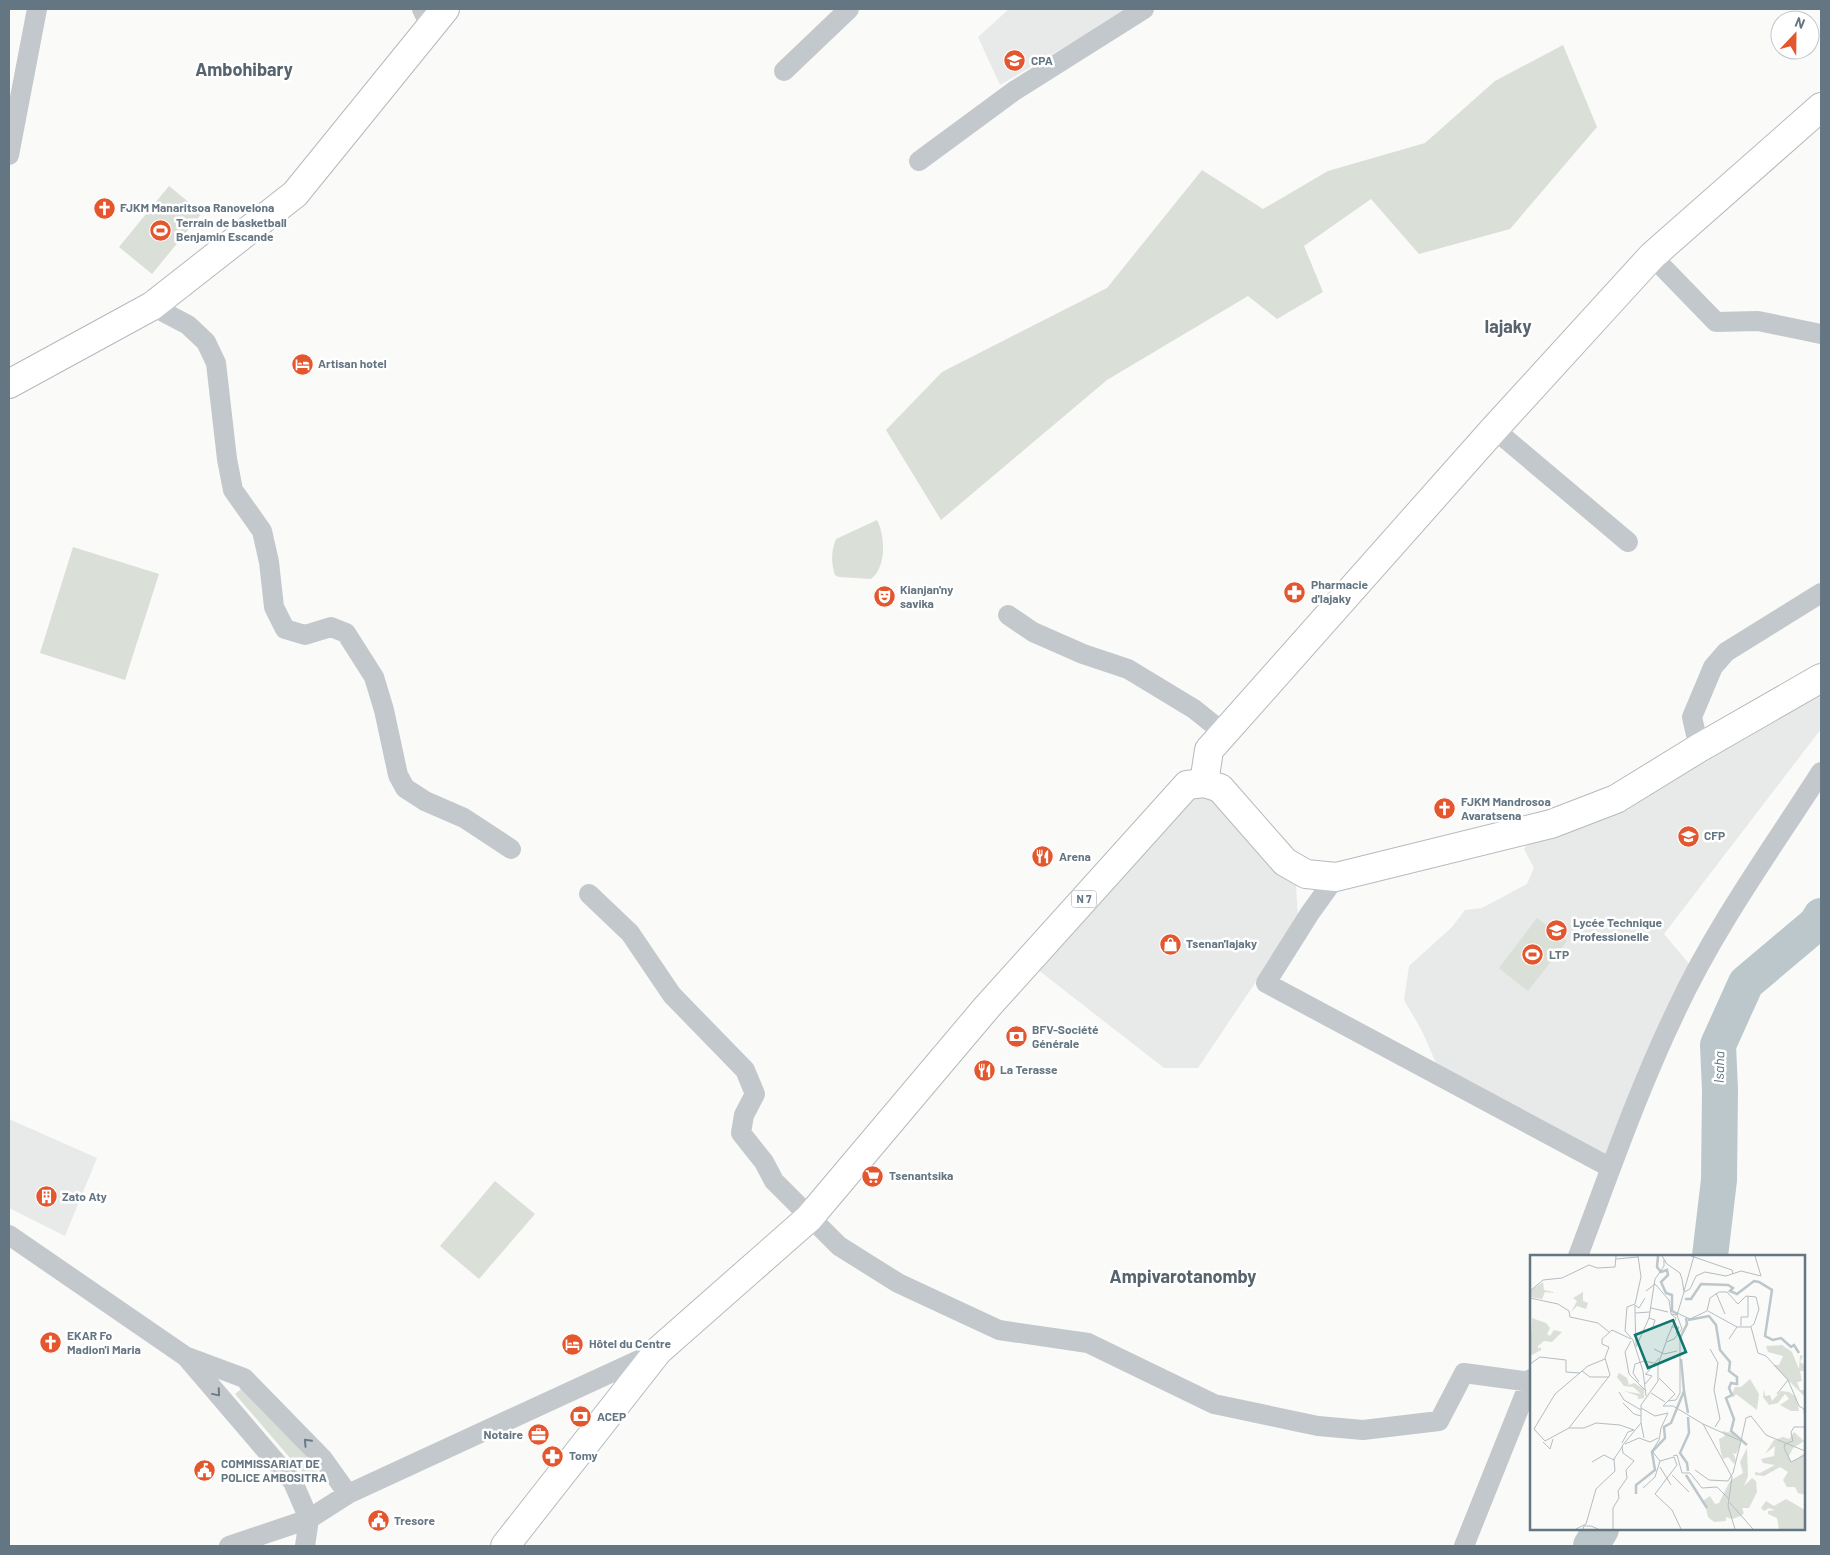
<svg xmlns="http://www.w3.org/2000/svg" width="1830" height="1555" font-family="Barlow,sans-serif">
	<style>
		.built { fill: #e8e9e9 }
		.green { fill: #dadfd7 }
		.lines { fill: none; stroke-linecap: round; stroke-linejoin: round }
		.river { stroke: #bbc7cb; stroke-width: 36 }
		.secondary-casing { stroke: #b3babf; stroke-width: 30 }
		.primary-casing { stroke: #b5babe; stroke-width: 30 }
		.street { stroke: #c3c8cc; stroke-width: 20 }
		.secondary { stroke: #fff; stroke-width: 28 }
		.primary { stroke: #fff; stroke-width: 28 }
		.oneway { stroke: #6a7a87 }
		.labels { text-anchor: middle; stroke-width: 5; stroke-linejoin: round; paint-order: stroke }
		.shield { fill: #fff; stroke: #939fa8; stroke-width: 1 }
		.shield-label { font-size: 11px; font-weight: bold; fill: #657683 }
		.poi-label { font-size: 12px; font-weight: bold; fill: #657683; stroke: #fff; text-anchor: start }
		.water-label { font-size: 14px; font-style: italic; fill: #60757c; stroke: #fff }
		.district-label { font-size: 18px; font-weight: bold; fill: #57646e; stroke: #fff }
		.inset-river { fill: none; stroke: #bbc7cb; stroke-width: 2.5 }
		.inset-road { fill: none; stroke: #b5bdc2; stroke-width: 1 }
		.view { fill: #0f766e; fill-opacity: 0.15; stroke: #0f766e; stroke-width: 2.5 }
		.inset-edge { fill: none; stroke: #657683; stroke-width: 2.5 }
	</style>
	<rect width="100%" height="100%" fill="#fafaf8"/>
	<!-- built -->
	<path class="built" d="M1009,9H1129L1000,85L978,37Z
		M1821,694V729L1664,934L1691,966L1605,1162L1439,1070L1422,1031L1404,1000L1409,966L1452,927L1465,910L1482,908L1527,884L1534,868L1524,849L1533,837L1697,765Z
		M1198,796L1218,799L1296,885L1298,919L1198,1068H1164L1037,969L1183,801Z
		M9,1119L97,1158L65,1236L9,1208Z"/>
	<!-- green -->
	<path class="green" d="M1563,45L1597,127L1510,229L1419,254L1371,199L1304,246L1323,292L1277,319L1248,296L1107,380L941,520L886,430L942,372L1107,288L1202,170L1263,209L1328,171L1425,143L1495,81Z
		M169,186L202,213L152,274L119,247Z
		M877,520C885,535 887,567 871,579L839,577L835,575C831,563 831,551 836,539Z
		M73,547L159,574L125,680L40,653Z
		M1537,918L1567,941L1528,991L1499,968Z
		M495,1181L535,1214L479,1279L440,1246Z
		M246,1385L318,1470L308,1479L235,1394Z"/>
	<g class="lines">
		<!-- river -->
		<path class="river" d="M1710,1256L1719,1180L1720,1090L1718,1045L1746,983L1816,924L1821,916
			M1591,1546L1601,1529"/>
		<defs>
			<path id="secondary" d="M9,384L152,306L295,194L445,9
				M1204,783L1209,750L1494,429L1652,256L1821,107"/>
			<path id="primary" d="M505,1546L658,1351L809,1218L987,1007L1187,785L1204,783L1220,788L1285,862L1306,874L1336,877L1551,824L1616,799L1699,748L1821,678"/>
		</defs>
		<!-- secondary casing -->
		<use href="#secondary" class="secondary-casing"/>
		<!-- primary casing -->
		<use href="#primary" class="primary-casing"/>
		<!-- street -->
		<path class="street" d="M422,9L431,28
			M784,71L849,9
			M9,155L37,9
			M919,161L1014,91L1144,9
			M1652,256L1716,322L1758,321L1821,334
			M152,306L188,325L206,342L216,363L227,459L233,490L262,531L269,562L274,607L285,629L305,635L331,627L346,633L374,677L384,710L398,775L405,788L425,801L464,818L511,849
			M1494,429L1628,542
			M1008,615L1033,632L1083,654L1128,669L1194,709L1224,733
			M1699,748L1692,717L1713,667L1726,652L1821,593
			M1336,877L1310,913L1266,983L1611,1168
			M589,894L630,933L672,995L745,1070L755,1094L744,1115L741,1133L764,1162L774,1181L839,1246L898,1283L999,1330L1088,1343L1214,1404L1294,1421L1318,1426L1363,1430L1439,1421L1464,1373L1530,1382
			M9,1235L185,1356L244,1378L323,1459L348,1494
			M1578,1256C1609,1174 1638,1090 1676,1011C1715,927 1771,850 1821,772
			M187,1358L293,1482L309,1519L305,1546
			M229,1546L309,1519L348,1494L654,1353
			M1464,1546L1531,1379"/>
		<!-- secondary -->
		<use href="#secondary" class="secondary"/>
		<!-- primary -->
		<use href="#primary" class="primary"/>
	</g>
	<!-- one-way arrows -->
	<defs><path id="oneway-chevron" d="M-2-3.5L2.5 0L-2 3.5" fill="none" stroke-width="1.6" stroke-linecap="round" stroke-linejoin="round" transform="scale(1.25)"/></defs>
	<g class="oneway">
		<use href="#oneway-chevron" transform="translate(217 1393) rotate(50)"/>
		<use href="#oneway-chevron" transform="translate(307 1442) rotate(-134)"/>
	</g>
	<!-- icons -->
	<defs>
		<symbol id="school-disc" viewBox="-11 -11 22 22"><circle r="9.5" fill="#e4572e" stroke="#fff"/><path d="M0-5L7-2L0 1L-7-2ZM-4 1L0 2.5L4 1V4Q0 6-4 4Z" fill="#fff"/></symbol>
		<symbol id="church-disc" viewBox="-11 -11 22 22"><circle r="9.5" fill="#e4572e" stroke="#fff"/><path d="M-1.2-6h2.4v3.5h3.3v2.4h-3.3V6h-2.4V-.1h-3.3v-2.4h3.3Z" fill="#fff"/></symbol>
		<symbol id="stadium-disc" viewBox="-11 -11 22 22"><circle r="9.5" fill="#e4572e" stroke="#fff"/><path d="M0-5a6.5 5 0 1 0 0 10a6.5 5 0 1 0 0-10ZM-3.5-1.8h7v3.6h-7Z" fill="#fff"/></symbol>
		<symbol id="hotel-disc" viewBox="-11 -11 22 22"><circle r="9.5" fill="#e4572e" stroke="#fff"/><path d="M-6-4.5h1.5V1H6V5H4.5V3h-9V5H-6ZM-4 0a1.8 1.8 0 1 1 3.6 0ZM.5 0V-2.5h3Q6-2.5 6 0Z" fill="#fff"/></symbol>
		<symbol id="pharmacy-disc" viewBox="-11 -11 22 22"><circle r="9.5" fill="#e4572e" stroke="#fff"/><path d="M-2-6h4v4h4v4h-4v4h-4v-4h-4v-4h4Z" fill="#fff"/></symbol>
		<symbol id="theatre-disc" viewBox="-11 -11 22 22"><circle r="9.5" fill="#e4572e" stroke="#fff"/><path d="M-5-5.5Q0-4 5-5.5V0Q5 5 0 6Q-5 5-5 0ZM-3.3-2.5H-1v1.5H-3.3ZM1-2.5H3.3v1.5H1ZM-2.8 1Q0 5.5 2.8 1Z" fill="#fff"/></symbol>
		<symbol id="restaurant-disc" viewBox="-11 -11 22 22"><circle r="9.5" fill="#e4572e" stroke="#fff"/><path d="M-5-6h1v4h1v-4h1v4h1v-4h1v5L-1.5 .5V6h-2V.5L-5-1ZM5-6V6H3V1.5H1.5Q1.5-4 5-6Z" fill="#fff"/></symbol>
		<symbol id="shop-disc" viewBox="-11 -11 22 22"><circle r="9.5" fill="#e4572e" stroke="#fff"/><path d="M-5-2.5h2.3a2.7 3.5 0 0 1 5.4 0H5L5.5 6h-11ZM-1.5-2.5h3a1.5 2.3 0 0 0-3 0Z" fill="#fff"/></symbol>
		<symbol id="bank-disc" viewBox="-11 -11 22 22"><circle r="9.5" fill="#e4572e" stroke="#fff"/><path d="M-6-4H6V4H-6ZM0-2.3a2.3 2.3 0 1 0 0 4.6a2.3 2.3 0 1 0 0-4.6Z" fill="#fff"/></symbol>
		<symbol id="supermarket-disc" viewBox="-11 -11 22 22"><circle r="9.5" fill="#e4572e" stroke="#fff"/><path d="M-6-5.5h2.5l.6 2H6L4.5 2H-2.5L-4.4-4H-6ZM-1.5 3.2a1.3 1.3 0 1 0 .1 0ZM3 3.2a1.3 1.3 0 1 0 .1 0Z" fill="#fff"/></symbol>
		<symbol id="building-disc" viewBox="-11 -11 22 22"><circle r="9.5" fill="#e4572e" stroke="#fff"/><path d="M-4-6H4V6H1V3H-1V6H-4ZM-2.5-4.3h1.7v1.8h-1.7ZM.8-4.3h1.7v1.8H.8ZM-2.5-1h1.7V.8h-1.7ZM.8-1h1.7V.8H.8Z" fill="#fff"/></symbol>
		<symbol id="office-disc" viewBox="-11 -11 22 22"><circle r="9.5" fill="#e4572e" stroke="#fff"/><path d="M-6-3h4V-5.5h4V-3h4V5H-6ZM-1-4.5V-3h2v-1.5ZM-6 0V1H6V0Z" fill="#fff"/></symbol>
		<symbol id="civic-disc" viewBox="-11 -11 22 22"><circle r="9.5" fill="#e4572e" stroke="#fff"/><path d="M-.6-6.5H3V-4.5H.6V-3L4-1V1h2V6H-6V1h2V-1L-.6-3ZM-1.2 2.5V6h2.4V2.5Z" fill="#fff"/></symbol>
	</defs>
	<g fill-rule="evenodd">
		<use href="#school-disc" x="1002" y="48" width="25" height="25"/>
		<use href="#church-disc" x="92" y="196" width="25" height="25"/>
		<use href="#stadium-disc" x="148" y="218" width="25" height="25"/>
		<use href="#hotel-disc" x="290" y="352" width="25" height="25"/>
		<use href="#pharmacy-disc" x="1282" y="580" width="25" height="25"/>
		<use href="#theatre-disc" x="872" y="584" width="25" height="25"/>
		<use href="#church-disc" x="1432" y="796" width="25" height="25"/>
		<use href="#school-disc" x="1676" y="824" width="25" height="25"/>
		<use href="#restaurant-disc" x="1030" y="844" width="25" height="25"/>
		<use href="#school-disc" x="1544" y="918" width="25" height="25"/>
		<use href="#shop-disc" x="1158" y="932" width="25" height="25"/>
		<use href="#stadium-disc" x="1520" y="942" width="25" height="25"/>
		<use href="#bank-disc" x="1004" y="1024" width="25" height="25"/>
		<use href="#restaurant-disc" x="972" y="1058" width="25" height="25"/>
		<use href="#supermarket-disc" x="860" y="1164" width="25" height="25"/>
		<use href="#building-disc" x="34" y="1184" width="25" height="25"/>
		<use href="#church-disc" x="38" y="1330" width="25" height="25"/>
		<use href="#hotel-disc" x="560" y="1332" width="25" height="25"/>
		<use href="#bank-disc" x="568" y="1404" width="25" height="25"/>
		<use href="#office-disc" x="526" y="1422" width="25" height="25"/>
		<use href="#pharmacy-disc" x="540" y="1444" width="25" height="25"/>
		<use href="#civic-disc" x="192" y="1458" width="25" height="25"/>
		<use href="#civic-disc" x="366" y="1508" width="25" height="25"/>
	</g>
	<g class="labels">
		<!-- shield labels -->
		<rect class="shield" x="1071.5" y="890.5" width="25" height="17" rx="4"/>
		<g class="shield-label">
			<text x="1084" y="903">N 7</text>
		</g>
		<!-- poi labels -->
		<g class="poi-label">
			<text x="1031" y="65">CPA</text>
			<text x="120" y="212">FJKM Manaritsoa Ranovelona</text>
			<text x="176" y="227">Terrain de basketball<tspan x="176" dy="14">Benjamin Escande</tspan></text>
			<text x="318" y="368">Artisan hotel</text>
			<text x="1311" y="589">Pharmacie<tspan x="1311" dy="14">d'Iajaky</tspan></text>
			<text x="900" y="594">Kianjan'ny<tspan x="900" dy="14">savika</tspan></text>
			<text x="1461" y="806">FJKM Mandrosoa<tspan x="1461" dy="14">Avaratsena</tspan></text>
			<text x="1704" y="840">CFP</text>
			<text x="1059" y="861">Arena</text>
			<text x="1573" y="927">Lycée Technique<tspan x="1573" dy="14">Professionelle</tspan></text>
			<text x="1186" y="948">Tsenan'Iajaky</text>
			<text x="1549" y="959">LTP</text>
			<text x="1032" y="1034">BFV-Société<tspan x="1032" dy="14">Générale</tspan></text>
			<text x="1000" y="1074">La Terasse</text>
			<text x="889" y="1180">Tsenantsika</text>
			<text x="62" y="1201">Zato Aty</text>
			<text x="67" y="1340">EKAR Fo<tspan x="67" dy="14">Madion'i Maria</tspan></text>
			<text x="589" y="1348">Hôtel du Centre</text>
			<text x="597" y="1421">ACEP</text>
			<text x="523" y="1439" text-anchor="end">Notaire</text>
			<text x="569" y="1460">Tomy</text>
			<text x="221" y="1468">COMMISSARIAT DE<tspan x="221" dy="14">POLICE AMBOSITRA</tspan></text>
			<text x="394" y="1525">Tresore</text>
		</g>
		<!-- water labels -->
		<g class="water-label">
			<text transform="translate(1719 1067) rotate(-89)" y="5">Isaha</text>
		</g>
		<!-- district labels -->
		<g class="district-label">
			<text x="244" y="76">Ambohibary</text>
			<text x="1508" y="333">Iajaky</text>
			<text x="1183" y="1283">Ampivarotanomby</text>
		</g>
	</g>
	<!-- overview -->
	<g transform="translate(1530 1255)">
		<rect width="275" height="275" fill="#fafaf8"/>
		<path d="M13,27L14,35L23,37L24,38L15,37L12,44L1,42L0,36ZM53,37V46L58,48L56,54L47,51L41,57L47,46L43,43ZM2,63L16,68L20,73L17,79L20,81L24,75L32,77L22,87L14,86L8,91V94L11,92V95L0,101ZM252,90L262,97L269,114L270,100L273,101L270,107L275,110V116H270L272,126L267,127L270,135H275V142L243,110H249L253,101L238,97L236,91ZM89,118L97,123L99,130L104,128L114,134V143L108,144V141L94,136L111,139L103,132L94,131L87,122ZM220,124L229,139L227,155L206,139L203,143L202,139L205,132H211ZM234,134L235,141L240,140L242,146L251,136L259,137L266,142L269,156H261L250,150L259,144L255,139L248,148L239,150L233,142ZM192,176L202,178L211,188L206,199L203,198L206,205L204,209L198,202L193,204L191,198L189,184L195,181ZM264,177L274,186L263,193L259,201L261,207L268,203L274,198L275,191V240L268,238L265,232H257L253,225L258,217L250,212L234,221L225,220V217L230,218L245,210L233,208L231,204L244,201L245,191L235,199L244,185L253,182L259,184ZM217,193L218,221L214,231L222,223L226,226L227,237L219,253H212L214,258L211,261L202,264L196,262V266L184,267L178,262L174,245L180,241L185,249L189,248L200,226L213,218L210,207ZM256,244L275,255V274H249L247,263L238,259V256L245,255L239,253L234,256L231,253L236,246L244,251Z" fill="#dadfd7"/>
		<path class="inset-river" d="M128,1L127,12L131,17L137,15L138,20L131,27L136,38L142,40V56L148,59M155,44H161L171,29L198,30L203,33L200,36L207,39L224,26L229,27L242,35L235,81L243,85L251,83L261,92L264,90L269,98M158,65L179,61L186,70L190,95L200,107L199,116L207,122V129L201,128L199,133L202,140L196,143L204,164L201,176L217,190M150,83L157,69L156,63M154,136L158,158M158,216L157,208L150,198L159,178L158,162M156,220L177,253M106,239V230L125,215L122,197L135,183L134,172L141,168L154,136L151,104"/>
		<path class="inset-road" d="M108,1L111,22L105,49L97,52L95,76L103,85L113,116L116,141M161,1L202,15L203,19M86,4L108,2M0,36L13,25L32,23L59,10L67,13L85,12L86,1M116,36L125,29L139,45L141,59M154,36L164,1M154,37L160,34L166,21L175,17L196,21L211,16L231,21L225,1M186,38L195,59M0,43L28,49L39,56L40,62L68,68L79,77M121,53L138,57M178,56L207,72M105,58V50L109,53L115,43M147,58L160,64L177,56L180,43L189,37H197L208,49L216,41L226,42L229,54L224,69L220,72H207L199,84M119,63L125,65L122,75M211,71V62H218V41M141,72H149L146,79M221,72L228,98L236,101L258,125L269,151L274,154L275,167M101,86L95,97L99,119L116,136M136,86L146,63L141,59L147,60M106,90L105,58L120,57M106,92L119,63L125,24L134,11V5M124,94L134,99L147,96M180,94L188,108L184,135L190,164L185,172M75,104L58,111L25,139L4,174L15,186L39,173H54L66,168L90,170L104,175M0,109L10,102L36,105V117L50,118M52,116L60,122H79M115,119L122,121L115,129M116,119L129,103M129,123L145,139L133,151H143L173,169L202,222L198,251L205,274M109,127L103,118L105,109L114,106L124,108M89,137L94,145L111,155M121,138L135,147M247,139L258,125M138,146L146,145L150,138V79M93,148L104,159L111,161M111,153L125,161L138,158L131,173M111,168L114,183M173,169L211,186L216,163L221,161L236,180L275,196M275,172H264L261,177L263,186L255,189L254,193L261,207L275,200M39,173L80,120L75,103L79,92L72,89V84L82,75L101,84M131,173L129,185L122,196L130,206L144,202L147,210L125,239L142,255L151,274M13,187L20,194L23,184M92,188L98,177L104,175M95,189L109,183L120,187L128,183M143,201L147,200L152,218H160L172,233L187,232L199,244M62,207L74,200L84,205M130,212L141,230M165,215L179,225L198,226L203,218L211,186M142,220L159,237M113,233L125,222L130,206M200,248L223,274M46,274L56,269L66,234L85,216L84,204L92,192M53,274L54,271H61L68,274M83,274V253L89,243L88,236L97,223L96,215L104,206L93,198L92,191L111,168V150L128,126V110L136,87L144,84L152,74L147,60L154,37L152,24L150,18L137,9L132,1"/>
		<path class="view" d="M143,65L156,97L118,113L105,80Z"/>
		<rect width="275" height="275" class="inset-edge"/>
	</g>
	<!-- border -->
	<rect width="1830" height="1555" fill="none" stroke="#657683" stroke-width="20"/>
	<!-- north arrow -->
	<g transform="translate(1795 35) rotate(22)"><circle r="24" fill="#ffffff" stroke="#c1c8cd"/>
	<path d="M0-4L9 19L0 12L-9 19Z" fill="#e4572e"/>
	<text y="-8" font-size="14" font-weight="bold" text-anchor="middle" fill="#657683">N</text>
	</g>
</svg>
